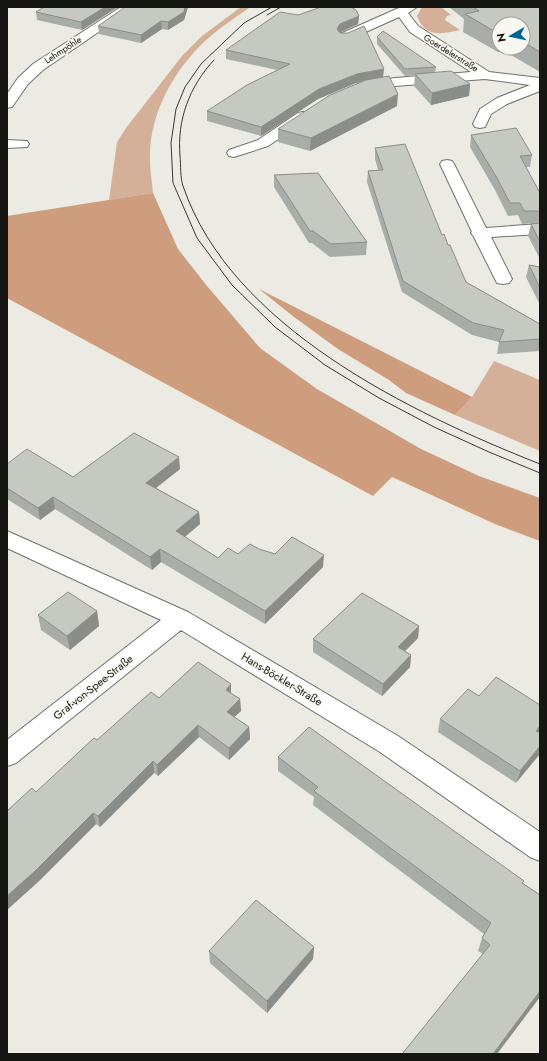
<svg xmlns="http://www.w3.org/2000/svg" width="547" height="1061" font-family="Jost,sans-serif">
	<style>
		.green { fill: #d4b099 }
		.forest { fill: #ce9d7e }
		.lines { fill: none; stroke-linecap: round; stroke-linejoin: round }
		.street-casing { stroke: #71716a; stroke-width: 2 }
		.street { fill: #fff; fill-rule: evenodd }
		.tram { stroke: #393935; stroke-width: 1 }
		.wall { fill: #a9ada7; fill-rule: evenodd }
		.shaded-wall { fill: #8a8d88 }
		.building { fill: #c5c9c2; stroke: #8a8d88 }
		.labels { text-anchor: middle; stroke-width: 3; stroke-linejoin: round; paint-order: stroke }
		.far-street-label { font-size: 9px; fill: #161613; stroke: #f8f8f0 }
		.street-label { font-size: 11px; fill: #161613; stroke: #f8f8f0 }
	</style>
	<rect width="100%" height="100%" fill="#ebebe3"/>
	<!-- green -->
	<path class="green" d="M241,7H250C235,18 218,29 204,42C172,73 149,115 150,160C150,171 152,182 153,193L109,200L117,142L126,128L182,56L202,36Z
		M422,7H441L451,15L447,16L445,20L460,30C441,34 425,38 417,16Z
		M494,361L540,380V451L455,415L472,397Z"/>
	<!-- forest -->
	<path class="forest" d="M153,193L178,249L207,286L260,348L317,389L421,449L479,476L540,498V541L495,524L392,477L373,496L7,298V216Z
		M259,289L472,397L455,415L406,393L389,380L338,349L294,317Z"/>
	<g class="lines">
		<defs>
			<path id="street" d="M121,7H135L43,70L28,84L12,107L7,108V94L18,78L33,64Z
				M401,7H417L408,13L418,26L489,72L540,78V91L507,104L491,114L485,127L480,128L475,127L473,124L480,109L497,98L530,85L485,79L395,86L363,91L358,90L356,87L358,84L363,83L395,78L471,72L410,32L399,17L348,40H340L338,37L340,34Z
				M303,112L308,113L310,116L308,119L268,146L234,157L229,156L227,153L229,150L258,140L298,113Z
				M7,140L27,141L29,144L27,147L7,148Z
				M447,160L452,161L454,164L486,228L540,224V234L491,237L512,279L509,283L503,284L497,283L474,237L471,233L472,232L440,164L442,161Z
				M7,531L188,612L398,736L540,832V861L530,857L380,752L181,630L16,763L7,766V740L161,620L7,548Z"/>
		</defs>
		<!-- street casing -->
		<use href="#street" class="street-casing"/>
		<!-- street -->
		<use href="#street" class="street"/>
		<!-- tram -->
		<path class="tram" d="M272,7L244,23L201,64L185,87L176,109L171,143L173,183L197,238L232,285L275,327L325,365L379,398L434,427L489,452L540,473
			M267,15L281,7
			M214,60C189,87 177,120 180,156C181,166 180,177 183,186C231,327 411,413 540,464"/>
	</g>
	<!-- wall -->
	<path class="wall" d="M118,7L82,30L37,20L36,12Z
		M125,7H188L184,20L168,30L162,29L141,43L99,34L98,26Z
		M449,7H540V72L504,51L498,52L463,32L464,19ZM499,24H523V48H499Z
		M298,15L359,16L358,24L340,32L383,77L397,106L310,151L278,142V129L362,82L356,83L318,99L261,136L207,121V111L277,70L226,59V50Z
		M377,37L436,67L435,72L470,84L469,96L431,105L414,86L415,75L405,76L377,44Z
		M471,135L532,155L530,167H526L540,193V259L528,236L531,224L538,223L522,224L518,215L508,216L495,190L470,147Z
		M375,148L442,235L448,245L466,282L540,324V351L497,354L499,342L472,335L402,292L367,182L368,171L378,170L375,159Z
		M274,175L367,242L366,255L330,257L312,243H309L274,187Z
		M529,265L540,267V305L526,277Z
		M7,464L73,477L180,469L156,488L199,512L200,524L185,537L218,558L238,554L259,549L323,567L265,624L161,562L152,570L55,509L40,520L7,499Z
		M97,611L99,626L70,650L41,630L38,615Z
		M419,626L418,638L405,651L411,655L410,667L382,696L313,652V639Z
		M231,684V693L240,699L241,711L234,717L249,727L250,739L229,760L199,737L158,776L154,773L100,827L96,824L37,883L36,792L97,740L159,698Z
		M479,696L540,705L516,783L438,732L440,719Z
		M278,757L523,883L540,895L483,954L478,951L482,938L484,934L313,805L314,797L278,771Z
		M314,947L313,959L267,1013L210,963L209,951Z"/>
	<!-- shaded-wall -->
	<path class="shaded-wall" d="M105,7H118L82,30L81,22Z
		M185,7H188L184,20L168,30V22Z
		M359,16L358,24L339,33L337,29L340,24Z
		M161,21L162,29L141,43V35Z
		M499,45V48H504V51L498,52Z
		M384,69L383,78L356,83L318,99L261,136V127L319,89L357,74Z
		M470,84L469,96L431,105L432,93Z
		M398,94L397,106L310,151L311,138Z
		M179,457L180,469L147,495L146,483Z
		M53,497L55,509L40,520L38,508Z
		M199,512L200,524L177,543L176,531Z
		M160,549L161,562L152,570L150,557Z
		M324,555L323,567L265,624V611Z
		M97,611L99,626L70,650L67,636Z
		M419,626L418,638L397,659L398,647Z
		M411,655L410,667L382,696L383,684Z
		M231,684V696L226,690Z
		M240,699L241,711L228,723L227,712Z
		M198,725L199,737L158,776L157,765Z
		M540,726V735L536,731Z
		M249,727L250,739L229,760V748Z
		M540,746V754L516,783L520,771Z
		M153,761L154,773L100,827L98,816Z
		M93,813L96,824L37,883L7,910V896Z
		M314,947L313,959L267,1013V1001Z
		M540,991V997L497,1054H493Z"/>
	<!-- building -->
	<path class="building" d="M44,7H105L81,22L36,12Z
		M125,7H185L184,12L168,22L161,21L141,35L98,26Z
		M321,7H351L356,10L359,16L340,24L337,29L340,33H348L364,26L384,69L357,74L319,89L261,127L207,111L247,85L290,64L226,50L280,12L298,15Z
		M473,7H540V52L523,42V24H499V34L465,14L479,11Z
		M383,31L436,67L405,69L377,37Z
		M451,71L470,84L432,93L415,74Z
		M389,76L398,94L311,138L278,129L330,95L366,80Z
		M516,128L532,155L520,156L540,193V211H524L520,203H510L497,178L471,135Z
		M405,144L442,235L444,234L448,245H450L466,282L540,324V339L499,342L504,330L473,323L403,281L368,171L383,170L375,148Z
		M318,173L367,242L331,244L313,231H310L274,175Z
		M540,223V242L531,224Z
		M529,265L540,267V288Z
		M134,433L179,457L146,483L199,512L176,531L218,558L228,548L238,554L250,544L259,549L275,554L292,537L324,555L265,611L160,549L150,557L53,497L38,508L7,488V464L27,449L73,477Z
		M68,592L97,611L67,636L38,615Z
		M362,593L419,626L398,647L411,655L383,684L313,639Z
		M198,662L231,684L226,690L240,699L227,712L249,727L229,748L198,725L157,765L153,761L98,816L93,813L34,872L7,896V811L32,788L36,792L94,738L97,740L151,692L159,698Z
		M496,677L540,705V726L536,731L540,733V746L520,771L440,719L468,689L479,696Z
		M309,727L524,881L522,883L540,895V991L493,1054H402L490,945L482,938L491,923L314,791L318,787L278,757Z
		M256,900L314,947L267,1001L209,951Z"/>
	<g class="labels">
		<!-- far-street labels -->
		<g class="far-street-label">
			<text transform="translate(63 50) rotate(-33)" y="3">Lehmpöhle</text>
			<text transform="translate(451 53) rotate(32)" y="3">Goerdelerstraße</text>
		</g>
		<!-- street labels -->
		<g class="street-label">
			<text transform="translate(282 679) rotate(31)" y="4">Hans-Böckler-Straße</text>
			<text transform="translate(93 687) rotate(-38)" y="4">Graf-von-Spee-Straße</text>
		</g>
	</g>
	<!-- border -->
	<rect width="547" height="1061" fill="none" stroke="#161613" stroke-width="16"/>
	<!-- north arrow -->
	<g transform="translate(511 36) rotate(261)"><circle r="19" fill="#f8f8f0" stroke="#9e9e98"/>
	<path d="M0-3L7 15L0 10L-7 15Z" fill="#016695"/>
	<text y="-6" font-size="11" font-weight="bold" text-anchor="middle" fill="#161613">N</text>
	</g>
</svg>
